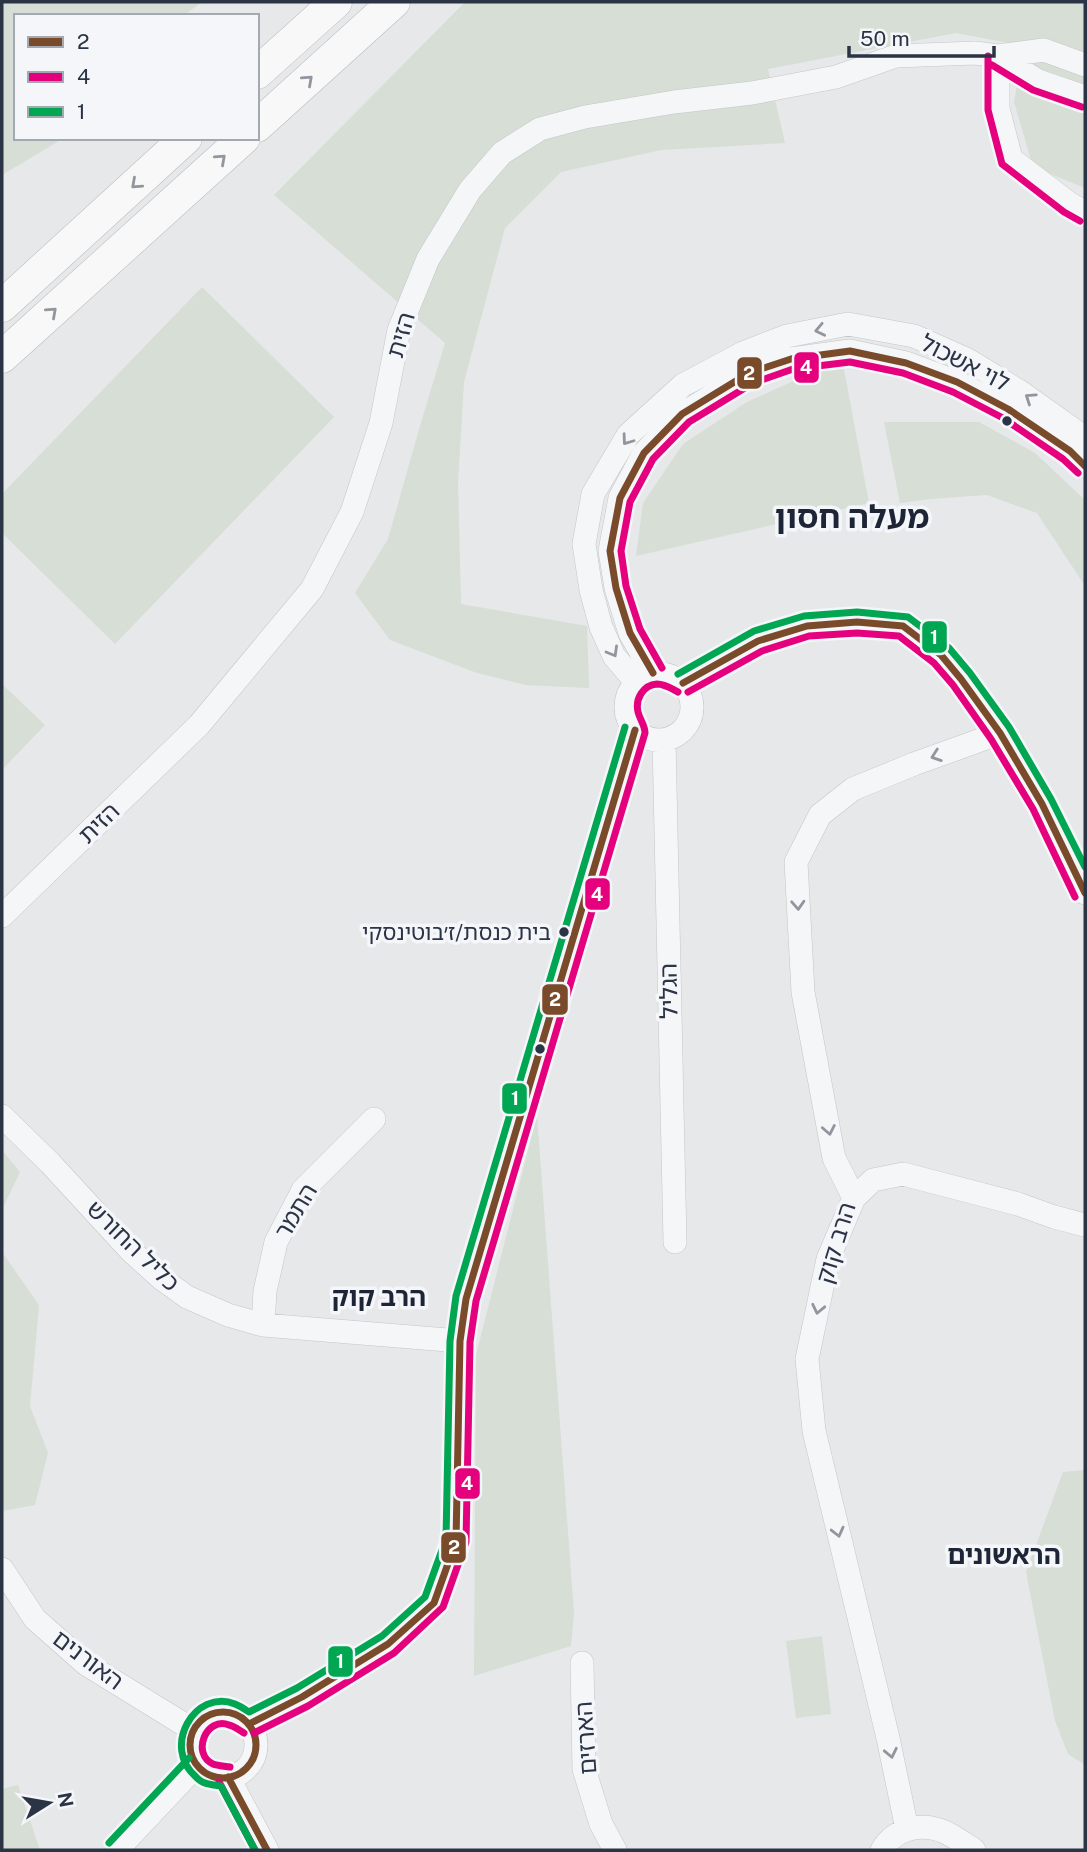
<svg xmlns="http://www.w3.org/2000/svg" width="1087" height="1852" font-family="'Public Sans','Noto Sans Hebrew',sans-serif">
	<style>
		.green { fill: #d6ded6 }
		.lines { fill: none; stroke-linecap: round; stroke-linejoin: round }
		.minor-casing { stroke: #c4c6c8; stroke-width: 24 }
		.highway-casing { stroke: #b8bbbf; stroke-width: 33 }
		.minor { stroke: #f5f6f7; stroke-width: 23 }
		.highway { stroke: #f8f8f8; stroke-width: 32 }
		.bus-1-casing { stroke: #f4f6f9; stroke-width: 12 }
		.bus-2-casing { stroke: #f4f6f9; stroke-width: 12 }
		.bus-3-casing { stroke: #f4f6f9; stroke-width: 12 }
		.bus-1 { stroke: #7a4b2a; stroke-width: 7 }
		.bus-2 { stroke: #e5007d; stroke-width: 7 }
		.bus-3 { stroke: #00a651; stroke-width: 7 }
		.oneway { stroke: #92969e }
		.oneway2 { stroke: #90959e }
		.bus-dot { fill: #2b3445; stroke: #f4f6f9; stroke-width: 2.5 }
		.labels { text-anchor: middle; stroke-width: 7; stroke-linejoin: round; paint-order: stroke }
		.bus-label { font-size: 22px; fill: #2b3445; stroke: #f4f6f9; text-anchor: end }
		.street-label { font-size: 24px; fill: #2b3445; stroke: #f4f6f9 }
		.neighbourhood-label { font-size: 26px; font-weight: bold; fill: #1d2536; stroke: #f4f6f9 }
		.district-label { font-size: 32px; font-weight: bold; fill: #1d2536; stroke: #f4f6f9 }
		.line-badge { stroke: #f4f6f9; stroke-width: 2.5 }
		.badge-label { font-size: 19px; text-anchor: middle; font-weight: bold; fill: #fff }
	</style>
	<rect width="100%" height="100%" fill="#e6e8ea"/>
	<!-- green -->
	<path class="green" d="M2,2H202L183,16H16V138H64L2,175Z
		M465,2H1085V188L1033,167L1014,102L1024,46L956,33L768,69L785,143L661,150L561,172L505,228L464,382L458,482L461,604L587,626L589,688L526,685L477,673L390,640L355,593L388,539L420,426L445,343L274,195Z
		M202,287L334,417L115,644L2,533V494Z
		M843,364L869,503L636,556L643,503L683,444L747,402L809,374Z
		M884,422H979L1035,453L1085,500V586L1037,513L987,495L930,499L900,503Z
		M2,684L45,725L2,770Z
		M537,1115L574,1613L571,1646L474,1676L476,1355Z
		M2,1150L20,1172L2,1210Z
		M2,1252L39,1305L30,1406L48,1453L35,1505L2,1511Z
		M1085,1470V1765L1068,1754L1055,1721L1026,1572L1063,1472Z
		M822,1636L831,1714L796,1718L786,1641Z
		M18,1785L40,1850H2V1789Z"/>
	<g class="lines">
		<defs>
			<path id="minor" d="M998,56V108L1011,159L1070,204L1085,212
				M998,56L1038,81L1085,97
				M653,673L630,633L616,588L610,551L620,498L644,453L682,414L749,373L791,359L850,351L906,363L957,382L1008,409L1070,451L1085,466
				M626 707a33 33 0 1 1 66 0a33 33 0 1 1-66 0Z
				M636,682L614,656L601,627L591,590L584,544L593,494L628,435L683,385L743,353L787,336L848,324L914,336L968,360L1022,393L1085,438
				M683,683L720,661L758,641L807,626L857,622L903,626L941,655L961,679L1000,733L1042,804L1079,878L1085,893
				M664,740L675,1242
				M2,916L199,725L312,589L352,512L381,423L399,330L428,259L470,190L502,153L540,129L585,117L674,102L752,93L836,77L896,56L975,53L998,56L1044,50L1085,65
				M2,1116L50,1163L131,1251L162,1279L187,1297L228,1315L263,1325L460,1341
				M854,1198L834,1158L803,992L796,862L820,815L853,789L914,764L1000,733
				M263,1325L265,1291L276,1242L303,1190L374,1119
				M2,1569L35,1619L86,1664L193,1730
				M582,1663L584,1769L601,1824L615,1850
				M190 1745a33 33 0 1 1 66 0a33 33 0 1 1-66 0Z
				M249,1724L302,1697L388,1644L434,1603L456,1541L460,1341L466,1299L635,730
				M228,1777L267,1850
				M907,1829L888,1738L814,1431L807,1359L828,1259L854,1198L873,1180L903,1174L1018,1204L1054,1217L1085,1225
				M117,1850L197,1765
				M882,1850C895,1828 922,1822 945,1832C955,1837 965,1844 974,1850"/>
			<path id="highway" d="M257,73L336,2
				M257,126L394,2
				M2,306L186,138
				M2,357L244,138"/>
		</defs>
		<!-- minor casing -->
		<use href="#minor" class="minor-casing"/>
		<!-- highway casing -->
		<use href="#highway" class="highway-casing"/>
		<!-- minor -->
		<use href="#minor" class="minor"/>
		<!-- highway -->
		<use href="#highway" class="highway"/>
		<defs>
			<path id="bus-1" d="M653,673L630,633L616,588L610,551L620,498L644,453L682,414L749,373L791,359L850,351L906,363L957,382L1008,409L1070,451L1085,466
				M683,683L758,641L807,626L857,622L903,626L941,655L961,679L1000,733L1042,804L1085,893
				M190 1745a33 33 0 1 1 66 0a33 33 0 1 1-66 0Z
				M249,1724L302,1697L388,1644L434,1603L456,1541L460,1341L466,1299L635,730
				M228,1777L267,1850"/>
			<path id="bus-2" d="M988,56V110L1002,164L1064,212L1080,221
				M992,65L1033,90L1082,107
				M662,668L640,629L626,586L621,551L630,502L653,459L689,422L753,383L793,369L850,362L903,373L953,392L1003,418L1063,459L1078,473
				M688,692L762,651L809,636L857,633L899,636L934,663L953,685L991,739L1033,809L1075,897
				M254,1733L308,1706L394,1653L443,1607L466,1542L470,1342L476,1301L645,733C645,725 640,720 638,712C635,699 643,685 657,684C665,684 672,689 678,692
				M230,1767C225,1766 218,1766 213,1764C191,1754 206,1716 229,1725C234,1726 239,1730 244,1733
				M219,1782L255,1850"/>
			<path id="bus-3" d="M678,674L754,631L804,616L857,612L908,617L949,648L970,673L1009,727L1051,799L1085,867
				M109,1843L189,1758
				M255,1850L221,1786C216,1785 210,1785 205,1783C201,1782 199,1780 196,1777C161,1747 195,1688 235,1704C240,1706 245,1709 249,1712L297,1688L382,1636L425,1597L446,1539L450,1341L456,1296L625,727"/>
		</defs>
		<!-- bus-1 casing -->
		<use href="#bus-1" class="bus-1-casing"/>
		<!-- bus-2 casing -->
		<use href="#bus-2" class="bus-2-casing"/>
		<!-- bus-3 casing -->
		<use href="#bus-3" class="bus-3-casing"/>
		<!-- bus-1 -->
		<use href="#bus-1" class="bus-1"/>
		<!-- bus-2 -->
		<use href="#bus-2" class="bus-2"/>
		<!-- bus-3 -->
		<use href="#bus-3" class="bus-3"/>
	</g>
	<!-- one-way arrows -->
	<defs><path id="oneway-chevron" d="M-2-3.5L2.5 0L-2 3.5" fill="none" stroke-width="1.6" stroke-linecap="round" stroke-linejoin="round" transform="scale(1.75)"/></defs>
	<g class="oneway">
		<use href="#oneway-chevron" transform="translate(308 80) rotate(-42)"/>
		<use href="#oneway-chevron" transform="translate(221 159) rotate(-42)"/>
		<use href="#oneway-chevron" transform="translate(136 184) rotate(138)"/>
		<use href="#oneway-chevron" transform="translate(52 312) rotate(-42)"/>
	</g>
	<g class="oneway2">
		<use href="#oneway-chevron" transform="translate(820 330) rotate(168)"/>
		<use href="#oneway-chevron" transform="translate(1030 398) rotate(-146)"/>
		<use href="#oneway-chevron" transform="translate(627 440) rotate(126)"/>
		<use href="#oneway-chevron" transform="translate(613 652) rotate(60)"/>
		<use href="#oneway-chevron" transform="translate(936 756) rotate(161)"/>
		<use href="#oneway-chevron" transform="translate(798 905) rotate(87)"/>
		<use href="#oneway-chevron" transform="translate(829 1130) rotate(79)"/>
		<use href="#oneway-chevron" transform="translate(818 1309) rotate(102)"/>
		<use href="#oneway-chevron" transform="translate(838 1532) rotate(76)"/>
		<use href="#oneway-chevron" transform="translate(891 1753) rotate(78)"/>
	</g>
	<!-- markers -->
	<g class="bus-dot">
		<circle cx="1007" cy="421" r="6"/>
		<circle cx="564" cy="932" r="6"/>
		<circle cx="540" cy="1049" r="6"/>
	</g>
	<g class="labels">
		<!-- bus labels -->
		<g class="bus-label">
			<text x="551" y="940">בית כנסת/ז׳בוטינסקי</text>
		</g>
		<!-- street labels -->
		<g class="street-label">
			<text transform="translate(401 335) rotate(-74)" y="8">הזית</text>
			<text transform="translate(965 363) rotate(27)" y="8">לוי אשכול</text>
			<text transform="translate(99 823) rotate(-44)" y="8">הזית</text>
			<text transform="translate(669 991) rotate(-91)" y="8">הגליל</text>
			<text transform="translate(296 1211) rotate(-59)" y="8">התמר</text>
			<text transform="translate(836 1243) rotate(-73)" y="8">הרב קוק</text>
			<text transform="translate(133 1246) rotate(44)" y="8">כליל החורש</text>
			<text transform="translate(88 1660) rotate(37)" y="8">האורנים</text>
			<text transform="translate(586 1738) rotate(-94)" y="8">הארזים</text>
		</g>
		<!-- neighbourhood labels -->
		<g class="neighbourhood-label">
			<text x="379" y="1306">הרב קוק</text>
			<text x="1004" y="1564">הראשונים</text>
		</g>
		<!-- district labels -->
		<g class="district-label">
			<text x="852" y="528">מעלה חסון</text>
		</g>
	</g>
	<g class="line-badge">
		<rect x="793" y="351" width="27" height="33" rx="7" fill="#e5007d"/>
		<rect x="736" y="356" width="27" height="34" rx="7" fill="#7a4b2a"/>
		<rect x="921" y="620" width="27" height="34" rx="7" fill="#00a651"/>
		<rect x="584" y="877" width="27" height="34" rx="7" fill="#e5007d"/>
		<rect x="541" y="983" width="28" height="33" rx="7" fill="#7a4b2a"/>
		<rect x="501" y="1082" width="27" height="33" rx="7" fill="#00a651"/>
		<rect x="454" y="1467" width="27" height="33" rx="7" fill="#e5007d"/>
		<rect x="440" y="1531" width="27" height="33" rx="7" fill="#7a4b2a"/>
		<rect x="327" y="1645" width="27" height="33" rx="7" fill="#00a651"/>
	</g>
	<g class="badge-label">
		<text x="806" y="374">4</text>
		<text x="749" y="380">2</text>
		<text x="934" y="644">1</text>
		<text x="597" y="901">4</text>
		<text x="555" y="1006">2</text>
		<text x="515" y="1105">1</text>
		<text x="467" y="1490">4</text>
		<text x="454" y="1554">2</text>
		<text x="340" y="1668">1</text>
	</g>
	<!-- border -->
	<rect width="1087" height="1852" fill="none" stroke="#2b3445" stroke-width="7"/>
	<!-- legend -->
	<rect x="14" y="14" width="245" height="126" fill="#f4f6f9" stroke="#a4a8b1" stroke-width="2"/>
	<rect x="28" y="37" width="35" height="10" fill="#7a4b2a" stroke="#a4a8b1" stroke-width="2"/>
	<text x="77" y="49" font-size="21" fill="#2b3445">2</text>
	<rect x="28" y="72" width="35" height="10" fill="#e5007d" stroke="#a4a8b1" stroke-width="2"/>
	<text x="77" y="84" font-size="21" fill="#2b3445">4</text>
	<rect x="28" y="107" width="35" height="10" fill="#00a651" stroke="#a4a8b1" stroke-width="2"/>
	<text x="77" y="119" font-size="21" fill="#2b3445">1</text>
	<!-- north arrow -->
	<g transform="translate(49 1803) rotate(79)" stroke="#f4f6f9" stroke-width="5" paint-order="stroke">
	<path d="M0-5L12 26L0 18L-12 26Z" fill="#2b3445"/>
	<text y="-10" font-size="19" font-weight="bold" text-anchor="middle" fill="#2b3445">N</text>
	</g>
	<!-- scale -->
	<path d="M849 46v10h145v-10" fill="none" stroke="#2b3445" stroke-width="3.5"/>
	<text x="860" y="46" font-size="21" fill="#2b3445" stroke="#f4f6f9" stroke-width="5" paint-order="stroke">50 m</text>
</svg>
